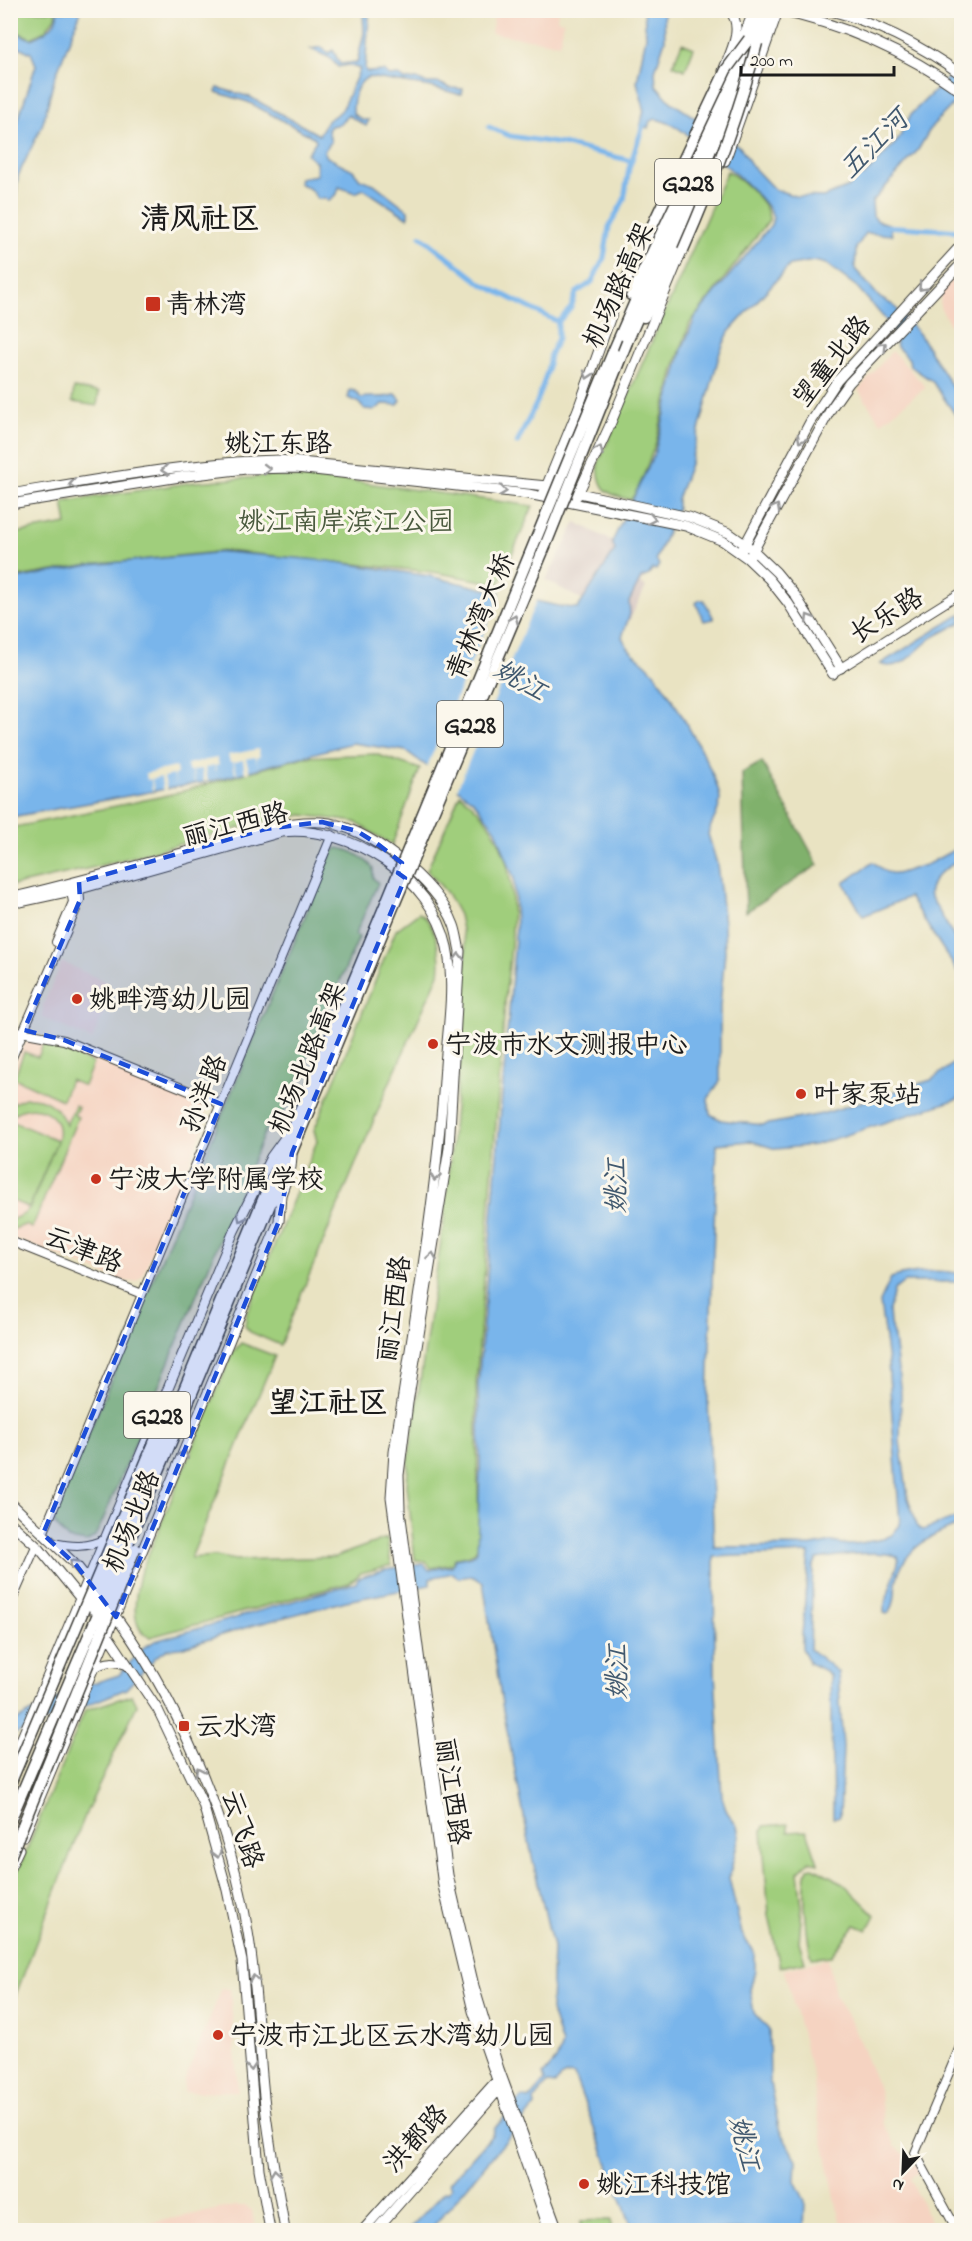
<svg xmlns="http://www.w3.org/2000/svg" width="972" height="2241" font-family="'Indie Flower','LXGW WenKai TC',sans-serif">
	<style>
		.built { fill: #f5d3c1 }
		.industrial { fill: #d1c0bc }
		.green { fill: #a0ce7c; stroke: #5e754c; stroke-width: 1.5 }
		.forest { fill: #80b16c; stroke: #4e6644; stroke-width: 1.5 }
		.water { fill: #79b5eb; stroke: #4a6884; stroke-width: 1.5 }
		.pier { fill: #e9e3c2 }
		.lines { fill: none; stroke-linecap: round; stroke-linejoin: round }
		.canal { stroke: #79b5eb; stroke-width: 5 }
		.minor-casing { stroke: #3b3a35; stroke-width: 10 }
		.major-casing { stroke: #3b3a35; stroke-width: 11 }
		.highway-casing { stroke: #3b3a35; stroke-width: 13 }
		.minor { stroke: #fff; stroke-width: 8 }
		.major { stroke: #fff; stroke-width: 9 }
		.highway { stroke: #fff; stroke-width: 10 }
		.highway-bridge-casing { stroke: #3b3a35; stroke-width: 13; stroke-linecap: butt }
		.highway-bridge { stroke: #fff; stroke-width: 10 }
		.oneway { stroke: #999 }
		.marked { fill: #1d4ed8; fill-opacity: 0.2; stroke: #1d4ed8; stroke-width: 4.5; stroke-dasharray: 12 8; stroke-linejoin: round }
		.poi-dot { fill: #c8321e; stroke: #fbf7ec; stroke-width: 2 }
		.labels { text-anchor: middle; stroke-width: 6; stroke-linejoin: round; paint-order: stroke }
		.shield { fill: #fbf7ec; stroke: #5f5e5a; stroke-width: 1.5 }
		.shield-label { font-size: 26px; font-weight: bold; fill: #1c1c1c }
		.street-label { font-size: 27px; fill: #1c1c1c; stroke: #fbf7ec }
		.poi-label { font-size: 27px; fill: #1c1c1c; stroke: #fbf7ec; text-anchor: start }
		.park-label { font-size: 27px; fill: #4a5a3e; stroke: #fbf7ec }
		.water-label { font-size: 28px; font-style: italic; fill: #41596f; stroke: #fbf7ec }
		.quarter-label { font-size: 30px; font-weight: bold; fill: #1c1c1c; stroke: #fbf7ec }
	</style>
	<rect width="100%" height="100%" fill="#fbf7ec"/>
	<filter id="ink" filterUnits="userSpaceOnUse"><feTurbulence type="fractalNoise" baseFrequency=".0167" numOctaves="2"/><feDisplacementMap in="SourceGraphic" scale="12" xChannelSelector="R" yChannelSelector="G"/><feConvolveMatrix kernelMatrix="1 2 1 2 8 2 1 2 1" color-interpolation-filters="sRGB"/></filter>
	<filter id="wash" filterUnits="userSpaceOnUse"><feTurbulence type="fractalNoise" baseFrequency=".008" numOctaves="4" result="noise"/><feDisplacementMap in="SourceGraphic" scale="24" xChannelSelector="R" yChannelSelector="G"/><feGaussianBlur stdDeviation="1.35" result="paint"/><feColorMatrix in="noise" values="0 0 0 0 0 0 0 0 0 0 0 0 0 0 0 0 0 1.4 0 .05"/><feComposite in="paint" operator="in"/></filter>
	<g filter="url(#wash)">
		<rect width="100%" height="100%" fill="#e9e3c2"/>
		<!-- built -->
		<path class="built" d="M495,11H558L557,20L564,21L560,44L491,33Z
			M961,269V344L940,307L941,293Z
			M892,351L926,387L881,423L858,390Z
			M62,962L108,983L112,992L92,1040L43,1018V1005Z
			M29,1039H43L199,1101L206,1109V1121L143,1275L136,1282L122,1281L11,1237V1076L22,1048Z
			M828,1958L835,1994L853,2026L880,2092L883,2122L895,2146L922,2170L910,2178L934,2230H842L816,2109L814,2079L784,1970Z
			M222,1988L230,1989L238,2091L183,2092L184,2081Z
			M234,2206H245L252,2210L255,2230H115Z"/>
		<!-- industrial -->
		<path class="industrial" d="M576,522L610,540L646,571V576L640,583L646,587L627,625L546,580Z"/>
		<!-- green -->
		<path class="green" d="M11,10L56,11V16L45,31L31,38L11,29Z
			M682,43L694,48L685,70L673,65Z
			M727,171C742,180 769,202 769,220L690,323L675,366L656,442L640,485L631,500C606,494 599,491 598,464Z
			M74,388L99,392L97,406L72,402Z
			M273,476L352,481L533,506L499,584L433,572L226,551L90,565L11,578V534L67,524L63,502L195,482Z
			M375,754L420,769L392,845L355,822L303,815L273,819L91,868L11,886L10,828L169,795L304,757Z
			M460,794C525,843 515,919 506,990L476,1385L479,1543C475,1556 467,1556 455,1558L452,1564L431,1568L426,1561L415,1560L407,1485L409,1456L444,1220L460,1057L466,949L459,915L447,893L427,870Z
			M338,848C353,850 363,857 373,868V878L378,883L355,935L359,937L278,1125L268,1124L102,1522L95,1536L87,1542L68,1539L54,1523L55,1514L331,854Z
			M419,913C436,922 442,956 439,974L389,1084L280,1345L250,1332L245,1326L247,1312L317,1141L314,1130L318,1121L396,930Z
			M44,1042L93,1063L84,1086L70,1080L62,1100L14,1078L24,1052L38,1057Z
			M25,1098C44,1096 59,1107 66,1125L75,1105L78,1107L74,1115L78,1117L32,1228L25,1225L11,1230V1220L24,1214L30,1207L57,1141L29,1208L11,1200V1121L57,1140C66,1112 30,1099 11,1116V1104Z
			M241,1343L275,1356L191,1558L215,1556L236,1560L335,1557L387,1538L391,1565L361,1573L349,1583L150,1637C128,1630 136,1592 140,1574L233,1352Z
			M132,1695L137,1705L86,1813L11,2007V1887L85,1710Z
			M788,1824V1832L807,1831L818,1863L809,1861L798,1872L802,1907L799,1942L805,1962L780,1967L769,1915L762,1831L764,1826Z
			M813,1867L843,1883L875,1915L867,1930L855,1925L831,1956L812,1958C807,1942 801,1882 808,1868Z
			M611,2220V2230H580V2221Z"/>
		<!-- forest -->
		<path class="forest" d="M762,762L818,865L746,912L742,773Z"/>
		<!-- water -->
		<path class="water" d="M58,11H81L54,80L43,123L18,176L11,247V141L36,65L31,53L11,43V31L31,39C44,34 57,26 58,11Z
			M363,11H368L369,18L365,69L367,72L384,71L389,76L398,75L405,80L417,79L425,83H439L450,88L463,89L462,94H458L431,87L368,77C354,85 353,100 353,114L363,120H369L366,126L348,115L340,124L331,126L328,130L331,142L324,151L327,157L353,170L360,179L374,184L408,210V218L364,189L355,193L339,187L337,194L328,201L326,198L318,199L310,189L299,183L300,178L317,175L316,162L307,154L316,141L315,138L248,102L216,92L218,88L250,97L319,135L327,121L341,111L360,69L348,65L338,67L330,58L311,49L321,47L328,53L333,50L340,64L357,62L364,33Z
			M644,11H664L665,40L655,71L656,85L671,102L740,147L752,166L774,189L795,196L823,197L849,187L857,177L864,176L898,140L911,114L961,65V96L932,126L918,150L872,202L873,216L878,221L889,224L892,235L866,233L856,248L855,269L880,298L893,305L920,335L961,401V423L932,381L910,366L909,359L897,347L892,327L857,287L826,264L814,261L790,265L729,332L720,352L690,464L677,499V509L656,559L659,565L656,570L652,569L649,575L641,578L629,602L630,614L622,637C630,655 638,655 650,668C666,684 720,778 720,799C720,812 711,822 708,834L717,864L724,923L725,952L720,1006V1081L708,1099L710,1114L721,1120L763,1125L822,1114L931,1080L961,1058V1092L958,1099L815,1145L776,1149L750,1141L717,1144L708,1399L714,1547L812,1546L832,1542L849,1545L883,1539L892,1535L900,1525L888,1362L880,1302L891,1278C912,1271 940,1269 961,1274V1282H904L894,1290L889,1310L890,1324L894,1338L901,1394L900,1441L908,1498L918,1528L923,1530L961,1516V1524C932,1535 905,1547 897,1579C894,1591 897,1606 887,1614L884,1613V1607L898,1563V1557C882,1549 836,1556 817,1559L813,1567L810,1649L838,1672L843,1747L840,1816L833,1818V1806L830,1676L826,1671L809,1663L802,1648V1635L809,1553L714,1557L715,1673L722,1797L727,1812L737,1826L739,1836L729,1878L742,1934L755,1955V1971L750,1990L754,2013L769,2030L770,2083L779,2129L796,2160L795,2181L805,2201L804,2230H633L574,2075C564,2073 561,2078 555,2084L548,2083L534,2099L535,2106L526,2117L430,2230H408L444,2192H448L451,2188L449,2183L492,2135L495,2128L522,2097L529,2099L545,2081L543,2075L557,2059L562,2045L551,2011L553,1947L533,1862L503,1710L483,1582L471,1576L458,1578L453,1573L430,1578V1585L346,1601L251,1626L181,1648L168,1649L157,1656L126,1689L11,1736L10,1724L75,1689L119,1675L144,1647L155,1641L356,1583L358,1578L386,1569L424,1564L429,1570L452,1566L455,1559L471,1556L477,1551L480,1467L478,1385L516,927L514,879L496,830L474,801L406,751L352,743L216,780L11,817V580L90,565L225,552L329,561L429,576L562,607L578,608L615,550L612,542L654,455L682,349L696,316L771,225L773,218C768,196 698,142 678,128C671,123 663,121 656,119L650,121L648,128L641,125L644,108L637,82L646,36Z
			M350,390L355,391L361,398C374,395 383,400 396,394L401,400L398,405L383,404L375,410L364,409L358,402L348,398Z
			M700,600H704L714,619L704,621L696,603Z
			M961,614V622C952,628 941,632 932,638C916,649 902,673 880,664Z
			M961,846V859C945,870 933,873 929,894L961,949V977L909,897L863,916L844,883L873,862L886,872L897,874L928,864Z"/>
		<!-- pier -->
		<path class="pier" d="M502,589L538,597L456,792L426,769Z
			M258,749L260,756L256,758L259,768L255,757L246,759L250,773H245L243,760L234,762L237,773H235L233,762H230L228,755Z
			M217,758L219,765L215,766L218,777L214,766L205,768L208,781L204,782L202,769L193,770L195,782H194L192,771H188L187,764Z
			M176,767L177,774L174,775L177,785L173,775L164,777L167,790L163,791L161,777L152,779L154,790L152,791L151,779L147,780L146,773Z"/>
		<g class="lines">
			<!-- canal -->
			<path class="canal" d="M489,127L510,136L562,144L632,161
				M883,226L962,231
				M421,236L482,284L558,322
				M517,443L537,402L547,372L550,355L558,338V322L571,308L576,293L592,282L604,258L609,227L624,200L629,168L645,120"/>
		</g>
	</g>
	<g filter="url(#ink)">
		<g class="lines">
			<defs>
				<path id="minor" d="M836,671L962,592
					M56,942L73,902L70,886
					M10,1030L64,1040L221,1104
					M10,1062L80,900L79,886
					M10,1241L142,1294
					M43,1534L332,835
					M53,1543C73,1547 87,1548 105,1539
					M10,1605L36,1546
					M95,1668C107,1660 115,1661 129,1666
					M957,2230L915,2153L962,2042"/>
				<path id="major" d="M775,10C844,24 905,51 962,92
					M827,10C875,22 922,46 962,75
					M738,50L754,10
					M723,71C730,53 745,27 729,10
					M725,161L778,11
					M544,492L578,409L616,302
					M10,494C99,479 189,462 279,460L547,486L689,517L729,533L753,550L776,572L795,595L841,668
					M577,496L610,425L685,244
					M10,504L186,476L246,469L296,468L528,494L686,526L723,541L747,558L769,579L788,603L833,674
					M742,550L810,422L837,381L962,244
					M751,555L832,407L849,383L962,263
					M10,898C73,883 135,866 196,849C236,837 279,820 321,822C366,824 439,883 454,925C457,933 458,943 460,951L449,1148L408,1403L399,1475L400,1510L448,1875L474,1986L499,2069L558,2230
					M20,902L80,889L282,832C350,825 432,877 447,947C455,985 448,1026 445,1065C437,1194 414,1323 394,1452L391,1497L443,1886L473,2011L549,2230
					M10,1502L77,1566L97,1591
					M10,1522L39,1548L89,1609
					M107,1605C175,1692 231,1823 248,1932C257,1984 258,2035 263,2086C267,2135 277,2183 285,2230
					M101,1625L158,1710L203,1804L227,1890L242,1961L259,2169L270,2230
					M10,1766L234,1231L271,1157L287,1135
					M24,1836L279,1221L281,1195L291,1167L292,1156
					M10,1868L19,1849
					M363,2230L498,2079
					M376,2230L503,2085"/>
				<path id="highway" d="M631,295L673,193
					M644,317L654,302L706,180
					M627,342L772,10
					M613,352L762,10
					M169,1426L386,903
					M175,1434L394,905"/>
			</defs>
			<!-- minor casing -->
			<use href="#minor" class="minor-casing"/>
			<!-- major casing -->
			<use href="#major" class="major-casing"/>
			<!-- highway casing -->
			<use href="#highway" class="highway-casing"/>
			<!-- minor -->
			<use href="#minor" class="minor"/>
			<!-- major -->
			<use href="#major" class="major"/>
			<!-- highway -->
			<use href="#highway" class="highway"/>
			<defs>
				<path id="highway-bridge" d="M683,250C713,182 739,114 757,43
					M616,302L726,70L749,39
					M386,903L613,352
					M394,905L546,544L627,342
					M94,1609L169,1426
					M10,1784L162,1424
					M10,1821L177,1428
					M10,1857L135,1549"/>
			</defs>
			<!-- highway-bridge casing -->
			<use href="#highway-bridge" class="highway-bridge-casing"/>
			<!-- highway-bridge -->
			<use href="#highway-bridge" class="highway-bridge"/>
		</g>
		<!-- one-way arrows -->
		<defs><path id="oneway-chevron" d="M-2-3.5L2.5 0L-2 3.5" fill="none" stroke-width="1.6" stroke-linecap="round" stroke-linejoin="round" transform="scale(1.5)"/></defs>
		<g class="oneway">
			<use href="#oneway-chevron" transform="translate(922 287) rotate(133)"/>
			<use href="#oneway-chevron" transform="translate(883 346) rotate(-46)"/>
			<use href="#oneway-chevron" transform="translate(588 375) rotate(108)"/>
			<use href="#oneway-chevron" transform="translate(801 439) rotate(118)"/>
			<use href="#oneway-chevron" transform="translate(599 450) rotate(-65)"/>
			<use href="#oneway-chevron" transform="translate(267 469) rotate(-1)"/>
			<use href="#oneway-chevron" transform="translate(165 470) rotate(173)"/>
			<use href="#oneway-chevron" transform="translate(73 484) rotate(171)"/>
			<use href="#oneway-chevron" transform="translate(503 491) rotate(7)"/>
			<use href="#oneway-chevron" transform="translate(776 508) rotate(-61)"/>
			<use href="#oneway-chevron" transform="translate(652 519) rotate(11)"/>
			<use href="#oneway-chevron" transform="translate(809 618) rotate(-122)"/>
			<use href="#oneway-chevron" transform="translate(514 619) rotate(-67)"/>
			<use href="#oneway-chevron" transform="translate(333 824) rotate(-167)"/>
			<use href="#oneway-chevron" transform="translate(459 957) rotate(-91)"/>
			<use href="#oneway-chevron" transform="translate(435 1177) rotate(99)"/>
			<use href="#oneway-chevron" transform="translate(241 1218) rotate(116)"/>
			<use href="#oneway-chevron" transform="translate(432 1256) rotate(-81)"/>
			<use href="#oneway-chevron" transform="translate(184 1454) rotate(-68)"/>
			<use href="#oneway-chevron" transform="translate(73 1563) rotate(-134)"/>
			<use href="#oneway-chevron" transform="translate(199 1771) rotate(-114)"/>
			<use href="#oneway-chevron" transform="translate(217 1854) rotate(75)"/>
			<use href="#oneway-chevron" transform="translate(254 1979) rotate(-97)"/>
			<use href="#oneway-chevron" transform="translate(251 2067) rotate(85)"/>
			<use href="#oneway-chevron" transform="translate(275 2173) rotate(-98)"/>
		</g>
	</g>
	<!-- marked area -->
	<path class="marked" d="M322,822L357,831L379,845L402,863L398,873L405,878L292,1153L279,1221L116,1617L77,1566L43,1534L221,1104L64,1040L24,1030L80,900L79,882L265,829Z"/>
	<!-- markers -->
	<g class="poi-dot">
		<rect x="145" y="296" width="16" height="16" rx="3"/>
		<circle cx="77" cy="999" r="6"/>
		<circle cx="433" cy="1044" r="6"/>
		<circle cx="801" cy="1094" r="6"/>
		<circle cx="96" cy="1179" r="6"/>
		<rect x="178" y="1720" width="12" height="12" rx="3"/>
		<circle cx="218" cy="2035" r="6"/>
		<circle cx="584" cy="2184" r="6"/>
	</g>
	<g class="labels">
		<!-- shield labels -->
		<g class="shield">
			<rect x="655" y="159" width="66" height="46" rx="4.5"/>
			<rect x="437" y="701" width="66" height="46" rx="4.5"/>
			<rect x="124" y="1392" width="66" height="46" rx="4.5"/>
		</g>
		<g class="shield-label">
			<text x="688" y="191">G228</text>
			<text x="470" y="733">G228</text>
			<text x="157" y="1424">G228</text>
		</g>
		<!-- street labels -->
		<g class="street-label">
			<text transform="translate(618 285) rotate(-66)" y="9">机场路高架</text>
			<text transform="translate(831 361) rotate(-52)" y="9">望童北路</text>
			<text x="278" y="452">姚江东路</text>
			<text transform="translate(886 615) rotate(-32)" y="9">长乐路</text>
			<text transform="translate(480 616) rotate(-67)" y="9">青林湾大桥</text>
			<text transform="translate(235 824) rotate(-14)" y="9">丽江西路</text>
			<text transform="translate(307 1058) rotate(-68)" y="9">机场北路高架</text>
			<text transform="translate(203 1093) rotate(-68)" y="9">孙洋路</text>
			<text transform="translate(84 1249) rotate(22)" y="9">云津路</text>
			<text transform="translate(393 1309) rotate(-82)" y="9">丽江西路</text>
			<text transform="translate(131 1521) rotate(-68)" y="9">机场北路</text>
			<text transform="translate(453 1791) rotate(82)" y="9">丽江西路</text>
			<text transform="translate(243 1829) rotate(72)" y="9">云飞路</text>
			<text transform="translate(415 2138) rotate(-48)" y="9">洪都路</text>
		</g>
		<!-- poi labels -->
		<g class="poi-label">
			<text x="166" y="313">青林湾</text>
			<text x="89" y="1008">姚畔湾幼儿园</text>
			<text x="445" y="1053">宁波市水文测报中心</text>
			<text x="813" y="1103">叶家泵站</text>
			<text x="108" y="1188">宁波大学附属学校</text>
			<text x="196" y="1735">云水湾</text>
			<text x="230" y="2044">宁波市江北区云水湾幼儿园</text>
			<text x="596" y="2193">姚江科技馆</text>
		</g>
		<!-- park labels -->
		<g class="park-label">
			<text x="346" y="530">姚江南岸滨江公园</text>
		</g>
		<!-- water labels -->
		<g class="water-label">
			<text transform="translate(873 143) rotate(-45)" y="10">五江河</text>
			<text transform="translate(521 679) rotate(30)" y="10">姚江</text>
			<text transform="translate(615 1186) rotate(-90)" y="10">姚江</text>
			<text transform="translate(616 1672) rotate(-90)" y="10">姚江</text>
			<text transform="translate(746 2143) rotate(76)" y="10">姚江</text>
		</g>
		<!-- quarter labels -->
		<g class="quarter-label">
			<text x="200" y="228">清风社区</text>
			<text x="328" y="1412">望江社区</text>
		</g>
	</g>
	<!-- margin -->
	<rect width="972" height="2241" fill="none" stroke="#fbf7ec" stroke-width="36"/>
	<!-- north arrow -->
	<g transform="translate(903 2172) rotate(203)" stroke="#fbf7ec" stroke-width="4.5" paint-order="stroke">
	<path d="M0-4.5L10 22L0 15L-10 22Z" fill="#1c1c1c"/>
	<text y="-9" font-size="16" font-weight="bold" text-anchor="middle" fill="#1c1c1c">N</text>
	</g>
	<!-- scale -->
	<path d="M741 66v9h153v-9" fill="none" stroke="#1c1c1c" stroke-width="3"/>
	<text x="750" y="66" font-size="18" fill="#1c1c1c" stroke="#fbf7ec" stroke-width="4.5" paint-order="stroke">200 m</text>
</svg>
